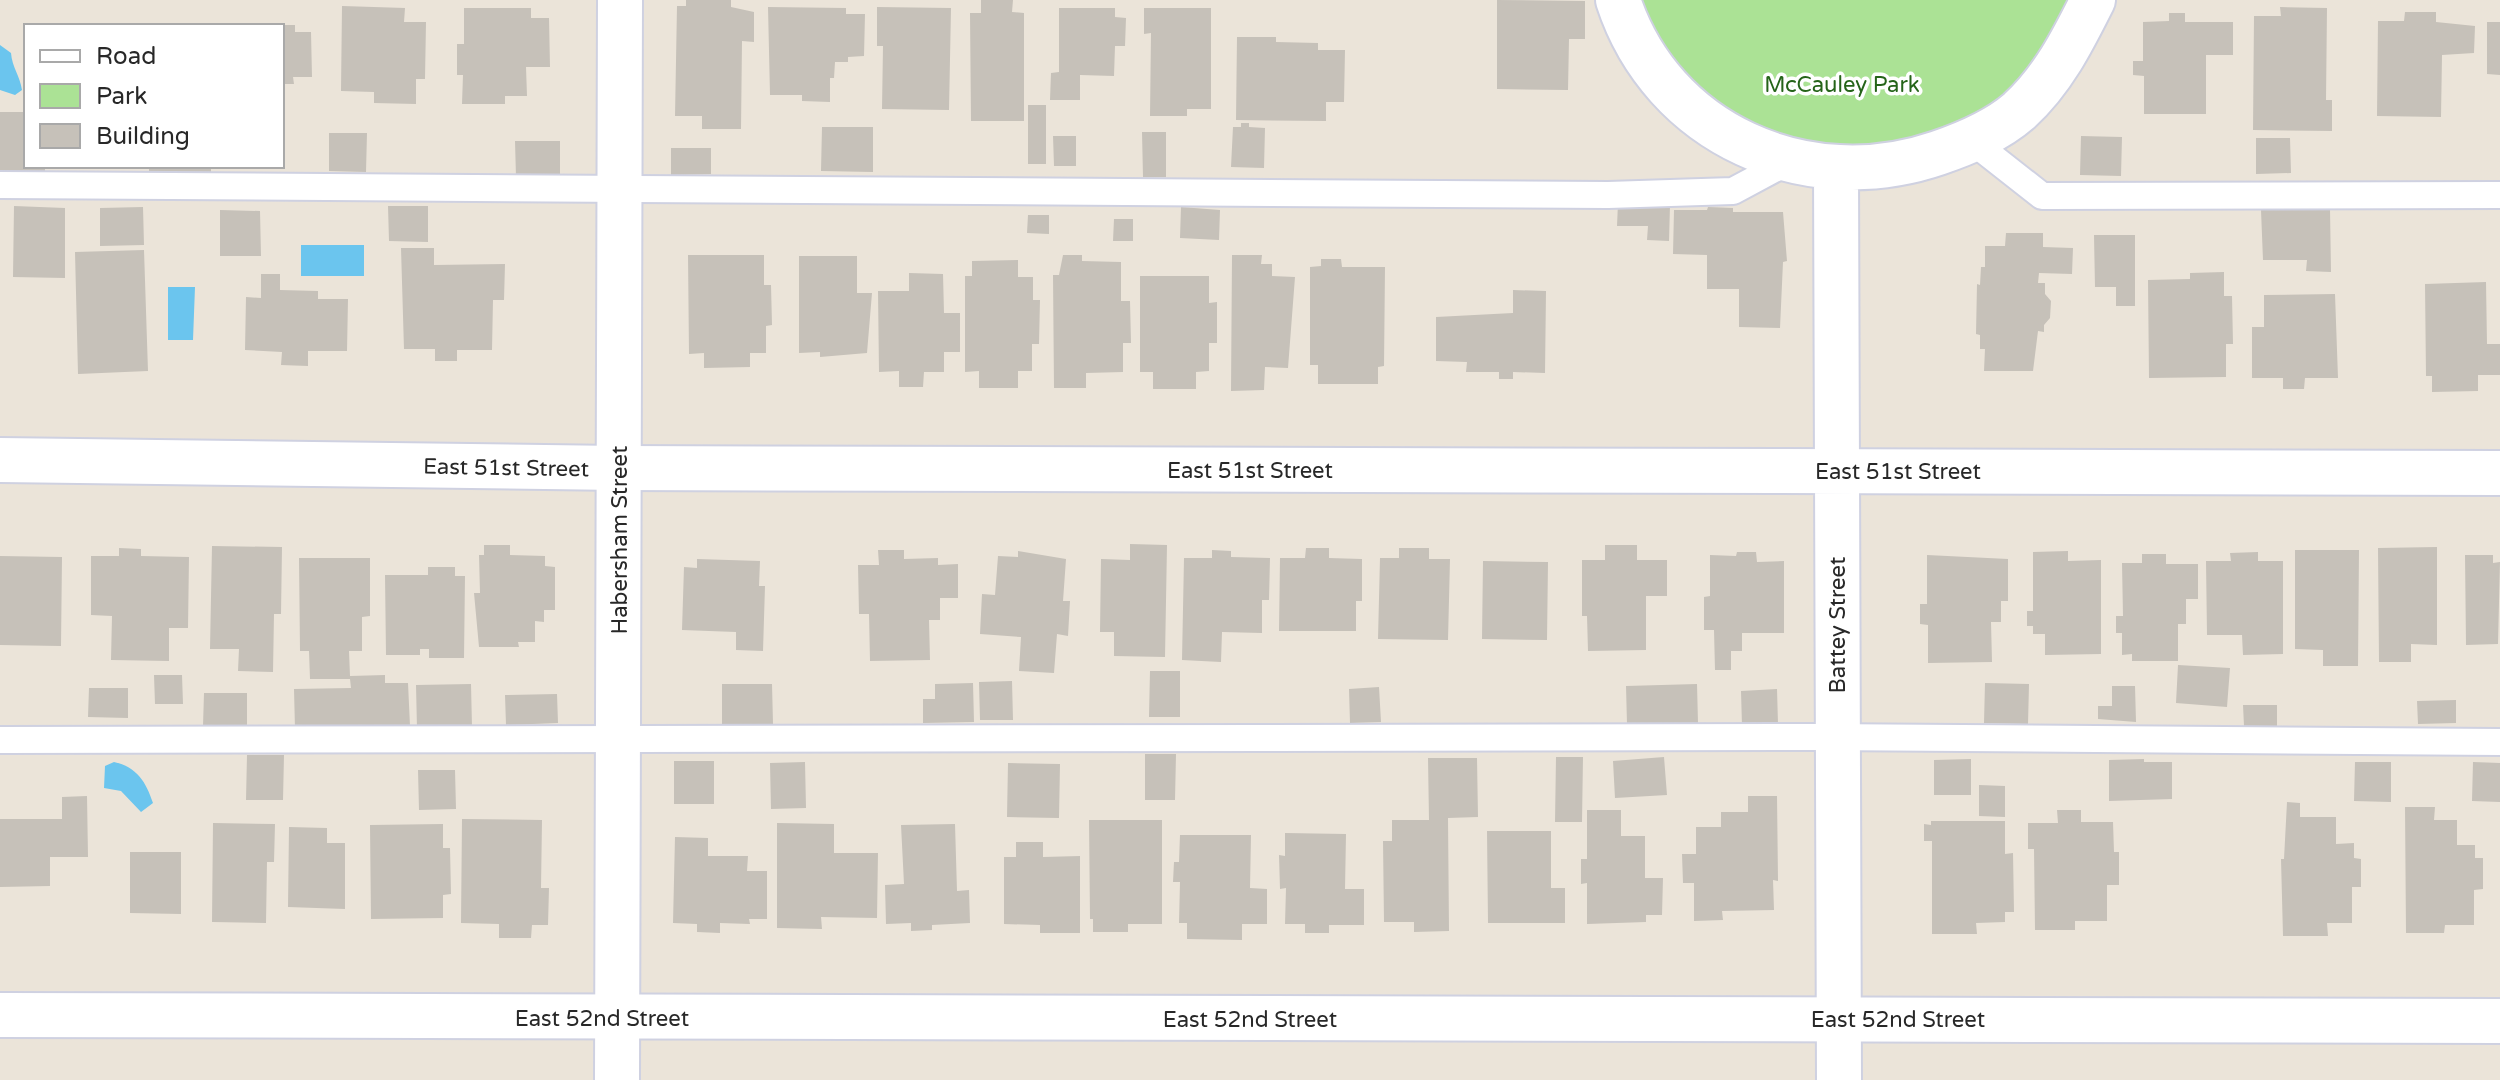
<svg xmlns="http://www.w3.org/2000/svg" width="2500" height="1080" font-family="'Varela Round',sans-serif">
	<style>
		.green { fill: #abe295 }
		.water { fill: #6bc5ee }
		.building { fill: #c6c1b9 }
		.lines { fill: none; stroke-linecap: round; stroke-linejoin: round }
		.service-casing { stroke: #cfd1e1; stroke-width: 30 }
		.minor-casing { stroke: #cfd1e1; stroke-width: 48 }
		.tertiary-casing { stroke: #cfd1e1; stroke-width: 48 }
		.secondary-casing { stroke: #cfd1e1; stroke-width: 48 }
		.service { stroke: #fff; stroke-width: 26 }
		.minor { stroke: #fff; stroke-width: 44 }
		.tertiary { stroke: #fff; stroke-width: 44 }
		.secondary { stroke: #fff; stroke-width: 44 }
		.labels { text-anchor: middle; stroke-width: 7; stroke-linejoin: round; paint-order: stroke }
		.park-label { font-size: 22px; fill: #256419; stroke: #fff }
		.street-label { font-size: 22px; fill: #282828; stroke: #fff }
	</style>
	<rect width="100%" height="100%" fill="#ebe4d9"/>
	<!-- green -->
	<path class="green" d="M1618,0H2093L2061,64L1901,166L1705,122Z"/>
	<!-- water -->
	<path class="water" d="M0,45L11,53C12,67 20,76 22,90L15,95L0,90Z
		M301,245H364V276H301Z
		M168,287H195L193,340H168Z
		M114,762C137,767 146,782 153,803L141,812L121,791L104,788L105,766Z"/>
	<!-- building -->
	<path class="building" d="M686,0H731V7L754,12V42L742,41L741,129H702V116H675L677,6H686Z
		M981,0H1013L1012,12L1024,13V121H971L970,13H981Z
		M1497,0L1585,1V39H1569L1568,90L1497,89Z
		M342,6L405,8L404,22H426L425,79H416V104L374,103V92L341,91Z
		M768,7L846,8V14H865L864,56L848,57V62H835L834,78H830V102L802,101V95H770Z
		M877,7L951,8L949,110L882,109L883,46H877Z
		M2280,7L2327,8L2326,100H2332V131L2253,130L2254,16H2281Z
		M464,8H531V18H549L550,67H526L527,96H505V104H462L463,75H457V44H464Z
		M1059,8H1115V17L1126,18L1125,46H1115L1114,76L1080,75V100H1050L1051,73L1059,72Z
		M1144,8H1211V109H1187V116H1150L1151,33L1144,34Z
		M2405,12H2436V22L2475,26L2474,53L2442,55L2441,117L2377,116L2378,21H2404Z
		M2169,13H2185V22H2233V55H2206V114H2144V76L2133,75V61H2143V22L2169,21Z
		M2487,22H2500V75L2487,74Z
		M282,25H295V32H311L312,77H293L294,84H282Z
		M1237,37H1276V42L1318,43V50H1345L1344,102H1326V121L1236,120Z
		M1028,105H1046V164H1028Z
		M0,112H26V166H45V171H0Z
		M1241,123H1249V127L1265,128L1264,168L1231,167L1233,127H1241Z
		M822,127H873V172L821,171Z
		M1142,132H1166V177H1143Z
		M329,133H367L366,172L329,171Z
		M1053,136H1076V166H1054Z
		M2081,136L2122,137L2121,176L2080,175Z
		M2256,138H2290L2291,173L2256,174Z
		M515,141H560V177H516Z
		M671,148H711V174L671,175Z
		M149,166H211V175L149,174Z
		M1618,203L1670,205L1669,241L1647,240L1648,226H1617Z
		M14,206L65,208V278L13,277Z
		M388,206H428V242L389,241Z
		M143,207L144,245L100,246V208Z
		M1181,207L1220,210L1219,240L1180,238Z
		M1708,207L1733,208V212H1783L1787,261L1783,262L1780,328L1739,327V289H1707V255L1673,254L1674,210H1707Z
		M2330,209L2331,272L2306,271L2307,260H2263L2261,210Z
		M220,210L260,211L261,256H220Z
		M1028,215H1049V234L1027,233Z
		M1114,219H1133V241H1113Z
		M2006,233H2043V247L2073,248L2072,274L2039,273L2038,283H2045V294L2051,301L2050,318L2044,325V332L2038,331L2033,371H1984L1985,349H1980V335L1976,334L1977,284L1980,285L1981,267H1985V246H2005Z
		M2094,235H2135V306H2116V287H2095Z
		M401,248H434V265L505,264L504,300H493L492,350H457V361H435V349H404Z
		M144,250L148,371L78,374L75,252Z
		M688,255H764V285H771L772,325L766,326V353H750V367L704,368V353L689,354Z
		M1063,255H1082V261L1121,262V301H1130L1131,343H1123V372L1086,373V388H1054L1053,275H1059Z
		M1232,255H1262L1261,264H1272V276L1295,277L1288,368L1265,367L1264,390L1231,391Z
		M799,256H857V293H872L867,353L820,357V352L799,353Z
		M1321,259H1341L1342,267H1385L1384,366L1378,367V384H1318V365H1310V267L1321,266Z
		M1018,260V277H1033V300H1040L1039,344H1032V371H1018V388H979V371L965,372V276H972V261Z
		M2224,272V296H2232L2233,344H2226V377L2149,378L2148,280L2190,279V273Z
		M909,273L943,274L944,313H960V352H944V372H924L923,387H899V371L879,372L878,291H909Z
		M261,274H280V290L318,291V299H348L347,351H308V366L281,365L282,352L245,350L246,297L261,298Z
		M1140,276H1209V303L1217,302V343H1209V371L1196,372V389H1153V372H1140Z
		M2486,282L2487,344H2500V375H2478V391L2432,392V376H2426L2425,284Z
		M1513,290L1546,291L1545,373L1513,372V379H1499V372H1466L1467,362L1436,361V317L1513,313Z
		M2335,294L2338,378H2305L2304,389H2283V378H2252V327H2264V295Z
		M1130,544L1167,545L1165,657L1114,656V632H1100L1101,559L1130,560Z
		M484,545H510V555L545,556V566L555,567V610H544V622L535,621V642H518L519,647H479L474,593H480L479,555H484Z
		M1605,545H1637V560H1667V596H1646V650L1588,651L1587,616H1582V560H1605Z
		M212,546L282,547L281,614H274L273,672L238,671L239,649H210Z
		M2437,547V645L2411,644V662H2379L2378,548Z
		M119,548L141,549V556L189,557L188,628H169V661L111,660L112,616L91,615V556H119Z
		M1306,548H1329V558L1362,559V601H1356V631H1279L1280,558H1305Z
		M1399,548H1429V559H1450L1448,640L1378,639L1380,558H1399Z
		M878,550H904V559L938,558V565L958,564V598H940V620H929L930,660L870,661L869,614H859L858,565H879Z
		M1212,550L1231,551V557L1270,558L1269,600H1262V633L1222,632L1221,662L1182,660L1184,558H1212Z
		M2295,550H2359L2358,666H2323V650L2295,649Z
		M1018,551L1066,559L1063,601H1070L1068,636L1057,634L1054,673L1019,671L1021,637L980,634L982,594L995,595L998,556L1018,557Z
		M2068,551V561L2101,560V654L2045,655V634H2033V626H2027V611H2033V552Z
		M1737,552H1756L1757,562L1784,561V633H1742V651H1731V670H1715L1714,630H1704V597L1710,596V555L1736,556Z
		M2258,552V561H2283V654L2243,655L2242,635H2207L2206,561H2231L2230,553Z
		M2142,554H2166V564H2198V599H2186V624H2178V661H2132V654L2122,655V633H2116V616H2123L2122,563H2142Z
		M1927,555L2008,559V601H2001V622H1991L1992,662L1928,663V625L1920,624V604H1927Z
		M2465,555H2493V563L2500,562L2498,644L2466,645Z
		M0,556L62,557L61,646L0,645Z
		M299,558H370V616L362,617V651H349L350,676L385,675V683H408L410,726L295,729L294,689L351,688L350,679H310L309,651H300Z
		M697,559L760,561L759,586H765L763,651L736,650V632L682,630L684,567L697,568Z
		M1483,561L1548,562L1547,640L1482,639Z
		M428,567H455V576H465L464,658H429V649H420V655H386L385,575H428Z
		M2178,665L2230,668L2227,707L2176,703Z
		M1150,671H1180V717H1149Z
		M154,675H182L183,704H155Z
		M1012,681L1013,720H980L979,682Z
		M973,683L974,722L923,723V699H935V684Z
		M1985,683L2029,684L2028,724L1984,723Z
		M471,684L472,727L417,729L416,685Z
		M722,684H772L773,724H722Z
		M1697,684L1698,723L1627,724L1626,686Z
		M2112,686H2135L2136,722L2098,719V706H2112Z
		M1379,687L1381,722L1350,723L1349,689Z
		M89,688H128V718L88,717Z
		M1777,689L1778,724L1742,726L1741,691Z
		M204,693H247V726H203Z
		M557,694L558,723L506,725L505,695Z
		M2456,700V723L2418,724L2417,701Z
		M2243,705H2277V726H2244Z
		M1145,754H1176L1175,800H1145Z
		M247,755H284L283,800H246Z
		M1556,757H1583L1582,822H1555Z
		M1664,757L1667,795L1615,798L1613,761Z
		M1428,758H1477L1478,817L1448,818L1449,931L1414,932V922H1384L1383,841H1392V820H1429Z
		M1971,759V795H1934V760Z
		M2144,759V762H2172V799L2109,801V760Z
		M674,761H714V804H674Z
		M805,762L806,808L771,809L770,763Z
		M2355,762H2391V802L2354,801Z
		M2473,762L2500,763V802L2472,801Z
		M1008,763L1060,764L1059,818L1007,817Z
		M418,770H455L456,809L419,810Z
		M1979,785L2005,786V817L1979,816Z
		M87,796L88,857H50V886L0,887V819H62V797Z
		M1748,796H1777L1778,881L1773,880L1774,910L1722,911L1723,920L1694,921V883H1683L1682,854H1696V827H1721V812H1748Z
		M2287,802L2300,803V817H2336V844L2354,843V858L2361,859V887H2352V923H2327L2328,936H2283L2281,859H2284Z
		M2405,807H2435L2434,820H2457V845H2475V858H2483V889L2474,890V925H2445L2444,933H2406Z
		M1587,810H1621V836H1645V878H1663L1662,915H1646V922L1587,924V883L1581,884V859H1587Z
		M2057,810H2081V822H2113L2114,852H2119V885H2107V921H2075V930H2035L2034,849H2028V823H2058Z
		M462,819L542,820L541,888H549L548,925H532L531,938H499V924L461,923Z
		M1089,820H1162V924H1128V932H1093V919H1090Z
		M1931,821H2005V854L2013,853L2014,912H2005V922L1976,923L1977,934H1932V841H1924V824L1931,825Z
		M213,823L275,824L274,862H267L266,923L212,922Z
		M777,823L834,824V853H878L877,918L821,917L822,929L777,928Z
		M443,824V848H450L451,894L443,895V918L371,919L370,825Z
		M955,824L957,891L969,890L970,923L932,925V930L911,931V923L886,924L885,885L904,884L901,825Z
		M289,827L327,828V843H345V909L288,907Z
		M1487,831H1551V888H1565V923H1488Z
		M1285,833L1346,834L1345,889H1364V925H1329V933H1305V924H1285L1286,888L1280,889L1279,855L1285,856Z
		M1180,835H1251L1250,888L1267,889V924H1242V940L1187,939V923H1179L1180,882H1173L1174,862H1179Z
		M675,837L708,838V856H748L747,871H767V919H749L750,924L720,923V933L697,932V924L673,923Z
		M1016,842H1043V857L1080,856V933H1040V925L1004,924V857H1016Z
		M130,852H181V914L130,913Z"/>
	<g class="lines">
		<defs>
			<path id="service" d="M1972,141L2042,196L2500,195
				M0,185L1608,195L1733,191L1791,160
				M0,740L1817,737L2500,742"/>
			<path id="minor" d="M1618,0C1662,135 1807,198 1938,153C1967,143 1996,131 2019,111C2053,80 2073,40 2093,0
				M1836,170L1839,1080
				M0,460L619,468L2500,473"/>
			<path id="tertiary" d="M617,1080L620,0"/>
			<path id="secondary" d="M0,1015L2500,1021"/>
		</defs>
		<!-- service casing -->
		<use href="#service" class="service-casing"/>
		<!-- minor casing -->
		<use href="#minor" class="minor-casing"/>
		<!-- tertiary casing -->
		<use href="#tertiary" class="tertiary-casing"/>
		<!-- secondary casing -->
		<use href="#secondary" class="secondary-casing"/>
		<!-- service -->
		<use href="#service" class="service"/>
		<!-- minor -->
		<use href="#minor" class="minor"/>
		<!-- tertiary -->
		<use href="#tertiary" class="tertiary"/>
		<!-- secondary -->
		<use href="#secondary" class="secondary"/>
	</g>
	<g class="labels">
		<!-- park labels -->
		<g class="park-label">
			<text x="1842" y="92">McCauley Park</text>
		</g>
		<!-- street labels -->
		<g class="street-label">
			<text transform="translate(506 467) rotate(1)" y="8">East 51st Street</text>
			<text x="1250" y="478">East 51st Street</text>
			<text x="1898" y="479">East 51st Street</text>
			<text transform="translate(619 540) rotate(-90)" y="8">Habersham Street</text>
			<text transform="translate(1837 625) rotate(-90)" y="8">Battey Street</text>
			<text x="602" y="1026">East 52nd Street</text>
			<text x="1250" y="1027">East 52nd Street</text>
			<text x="1898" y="1027">East 52nd Street</text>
		</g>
	</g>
	<!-- legend -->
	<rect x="24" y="24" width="260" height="144" fill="#ffffff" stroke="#a9a9a9" stroke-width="2"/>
	<rect x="40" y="50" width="40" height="12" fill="#ffffff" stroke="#a9a9a9" stroke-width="2"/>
	<text x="96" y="64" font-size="24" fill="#282828">Road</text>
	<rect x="40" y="84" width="40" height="24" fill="#abe295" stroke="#a9a9a9" stroke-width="2"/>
	<text x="96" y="104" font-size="24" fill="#282828">Park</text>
	<rect x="40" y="124" width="40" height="24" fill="#c6c1b9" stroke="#a9a9a9" stroke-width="2"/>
	<text x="96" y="144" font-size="24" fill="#282828">Building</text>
</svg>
